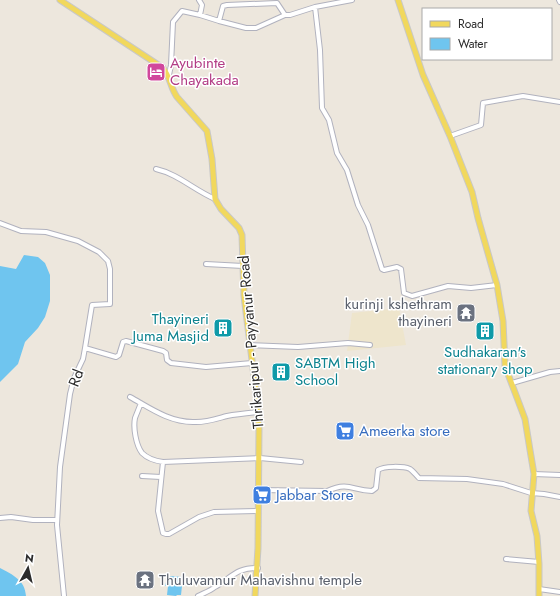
<svg xmlns="http://www.w3.org/2000/svg" width="560" height="596" font-family="Jost,sans-serif">
	<style>
		.education { fill: #eee5cc }
		.water { fill: #6fc5ef }
		.lines { fill: none; stroke-linecap: round; stroke-linejoin: round }
		.minor-casing { stroke: #b1b2be; stroke-width: 6 }
		.major-casing { stroke: #c8c8c8; stroke-width: 7 }
		.minor { stroke: #fff; stroke-width: 4 }
		.major { stroke: #f1d85d; stroke-width: 5 }
		.labels { text-anchor: middle; stroke-width: 3; stroke-linejoin: round; paint-order: stroke }
		.hotel-label { font-size: 15px; fill: #b23c85; stroke: #fff; text-anchor: start }
		.worship-label { font-size: 15px; fill: #5b616d; stroke: #fff; text-anchor: end }
		.culture-label { font-size: 15px; fill: #0d838f; stroke: #fff; text-anchor: end }
		.street-label { font-size: 15px; fill: #2b2b2b; stroke: #fff }
		.shop-label { font-size: 15px; fill: #366cbe; stroke: #fff; text-anchor: start }
	</style>
	<rect width="100%" height="100%" fill="#ede7dd"/>
	<!-- education -->
	<path class="education" d="M399,308L406,345L347,351L352,313Z"/>
	<!-- water -->
	<path class="water" d="M24,255L38,257L45,263L50,275V301L45,317L38,328L25,342L18,364L0,382V266L16,269Z
		M0,568C13,575 25,580 26,596H0Z
		M169,576L183,577L181,595H177L176,596L167,595L168,586H165L167,578H169Z"/>
	<g class="lines">
		<defs>
			<path id="minor" d="M199,0L202,5L200,15
				M559,0L560,2
				M315,7L320,50L322,108L329,120L337,153L347,170L358,205L368,225L382,269L384,270L397,267L401,269L404,293L412,296L448,286L471,288L497,285
				M219,21L246,28H256L285,15
				M169,75L171,65L173,22L182,11L200,15L219,21L223,6L227,5L277,3L285,15H290L315,7L352,0
				M450,136L481,125L483,103L523,96L560,102
				M156,169C178,174 194,190 215,199
				M0,223L21,231L46,232L78,241L99,252L108,261L110,269V304L92,305L85,348
				M206,264L243,266
				M249,345L298,347L348,343L370,345
				M512,383L550,372L560,371
				M130,397C150,408 169,422 193,422C205,423 216,419 227,416C237,414 248,413 258,412
				M141,403C139,408 137,413 135,418C133,428 136,445 142,453C147,458 156,461 163,462
				M534,474L560,475
				M142,476L161,477
				M259,490L327,491C350,481 352,491 372,491L376,488L378,470C384,466 403,466 410,469C413,471 416,475 419,478L467,479L503,484L531,493L544,494L560,497
				M258,511L214,512L199,517L169,534H166L163,533L158,511L163,462L260,458L301,462
				M0,518L11,517L33,520H57
				M506,559L539,562
				M539,589L560,592
				M64,596L57,525L60,467L70,394L74,378L83,359L85,348L116,357L119,355L123,342L126,341L163,351L166,353L167,360L171,363L206,367L252,363
				M198,596C204,593 210,591 215,587C231,578 237,567 258,568"/>
			<path id="major" d="M60,0L163,68C171,78 170,87 177,97L207,131L212,159L215,199L221,209L239,228L242,235L244,296L256,392L259,429L258,548L255,596
				M398,0L423,75L450,136L472,192L478,218L497,285L503,321L505,366L525,419L530,450L534,474L531,511L537,536L539,564V596"/>
		</defs>
		<!-- minor casing -->
		<use href="#minor" class="minor-casing"/>
		<!-- major casing -->
		<use href="#major" class="major-casing"/>
		<!-- minor -->
		<use href="#minor" class="minor"/>
		<!-- major -->
		<use href="#major" class="major"/>
	</g>
	<!-- icons -->
	<defs>
		<symbol id="hotel-square" viewBox="-11 -11 22 22"><rect x="-9" y="-9" width="18" height="18" rx="4" fill="#d1479c" stroke="#fff"/><path d="M-6-4.5h1.5V1H6V5H4.5V3h-9V5H-6ZM-4 0a1.8 1.8 0 1 1 3.6 0ZM.5 0V-2.5h3Q6-2.5 6 0Z" fill="#fff"/></symbol>
		<symbol id="temple-square" viewBox="-11 -11 22 22"><rect x="-9" y="-9" width="18" height="18" rx="4" fill="#6b7280" stroke="#fff"/><path d="M0-6L5-2H3V0L6.5 2.5H4V6H1.5V3h-3V6H-4V2.5H-6.5L-3 0V-2H-5Z" fill="#fff"/></symbol>
		<symbol id="building-square" viewBox="-11 -11 22 22"><rect x="-9" y="-9" width="18" height="18" rx="4" fill="#0f9aa8" stroke="#fff"/><path d="M-4-6H4V6H1V3H-1V6H-4ZM-2.5-4.3h1.7v1.8h-1.7ZM.8-4.3h1.7v1.8H.8ZM-2.5-1h1.7V.8h-1.7ZM.8-1h1.7V.8H.8Z" fill="#fff"/></symbol>
		<symbol id="supermarket-square" viewBox="-11 -11 22 22"><rect x="-9" y="-9" width="18" height="18" rx="4" fill="#3f7fe0" stroke="#fff"/><path d="M-6-5.5h2.5l.6 2H6L4.5 2H-2.5L-4.4-4H-6ZM-1.5 3.2a1.3 1.3 0 1 0 .1 0ZM3 3.2a1.3 1.3 0 1 0 .1 0Z" fill="#fff"/></symbol>
	</defs>
	<g fill-rule="evenodd">
		<use href="#hotel-square" x="145" y="61" width="22" height="22"/>
		<use href="#temple-square" x="455" y="302" width="22" height="22"/>
		<use href="#building-square" x="212" y="317" width="22" height="22"/>
		<use href="#building-square" x="474" y="320" width="22" height="22"/>
		<use href="#building-square" x="270" y="361" width="22" height="22"/>
		<use href="#supermarket-square" x="334" y="420" width="22" height="22"/>
		<use href="#supermarket-square" x="251" y="484" width="22" height="22"/>
		<use href="#temple-square" x="134" y="569" width="22" height="22"/>
	</g>
	<g class="labels">
		<!-- hotel labels -->
		<g class="hotel-label">
			<text x="170" y="68">Ayubinte<tspan x="170" dy="17">Chayakada</tspan></text>
		</g>
		<!-- worship labels -->
		<g class="worship-label">
			<text x="452" y="309">kurinji kshethram<tspan x="452" dy="17">thayineri</tspan></text>
			<text x="159" y="585" text-anchor="start">Thuluvannur Mahavishnu temple</text>
		</g>
		<!-- culture labels -->
		<g class="culture-label">
			<text x="209" y="324">Thayineri<tspan x="209" dy="17">Juma Masjid</tspan></text>
			<text x="485" y="357" text-anchor="middle">Sudhakaran's<tspan x="485" dy="17">stationary shop</tspan></text>
			<text x="295" y="368" text-anchor="start">SABTM High<tspan x="295" dy="17">School</tspan></text>
		</g>
		<!-- street labels -->
		<g class="street-label">
			<text transform="translate(251 342) rotate(-95)" y="5">Thrikaripur - Payyanur Road</text>
			<text transform="translate(76 378) rotate(-69)" y="5">Rd</text>
		</g>
		<!-- shop labels -->
		<g class="shop-label">
			<text x="359" y="436">Ameerka store</text>
			<text x="276" y="500">Jabbar Store</text>
		</g>
	</g>
	<!-- legend -->
	<rect x="422" y="8" width="130" height="52" fill="#ffffff" stroke="#aaaaaa"/>
	<rect x="430" y="21" width="20" height="6" fill="#f1d85d" stroke="#aaaaaa"/>
	<text x="458" y="28" font-size="12" fill="#2b2b2b">Road</text>
	<rect x="430" y="38" width="20" height="12" fill="#6fc5ef" stroke="#aaaaaa"/>
	<text x="458" y="48" font-size="12" fill="#2b2b2b">Water</text>
	<!-- north arrow -->
	<g transform="translate(28 568) rotate(8)" stroke="#ffffff" stroke-width="3" paint-order="stroke">
	<path d="M0-3L7 15L0 10L-7 15Z" fill="#2b2b2b"/>
	<text y="-6" font-size="11" font-weight="bold" text-anchor="middle" fill="#2b2b2b">N</text>
	</g>
</svg>
